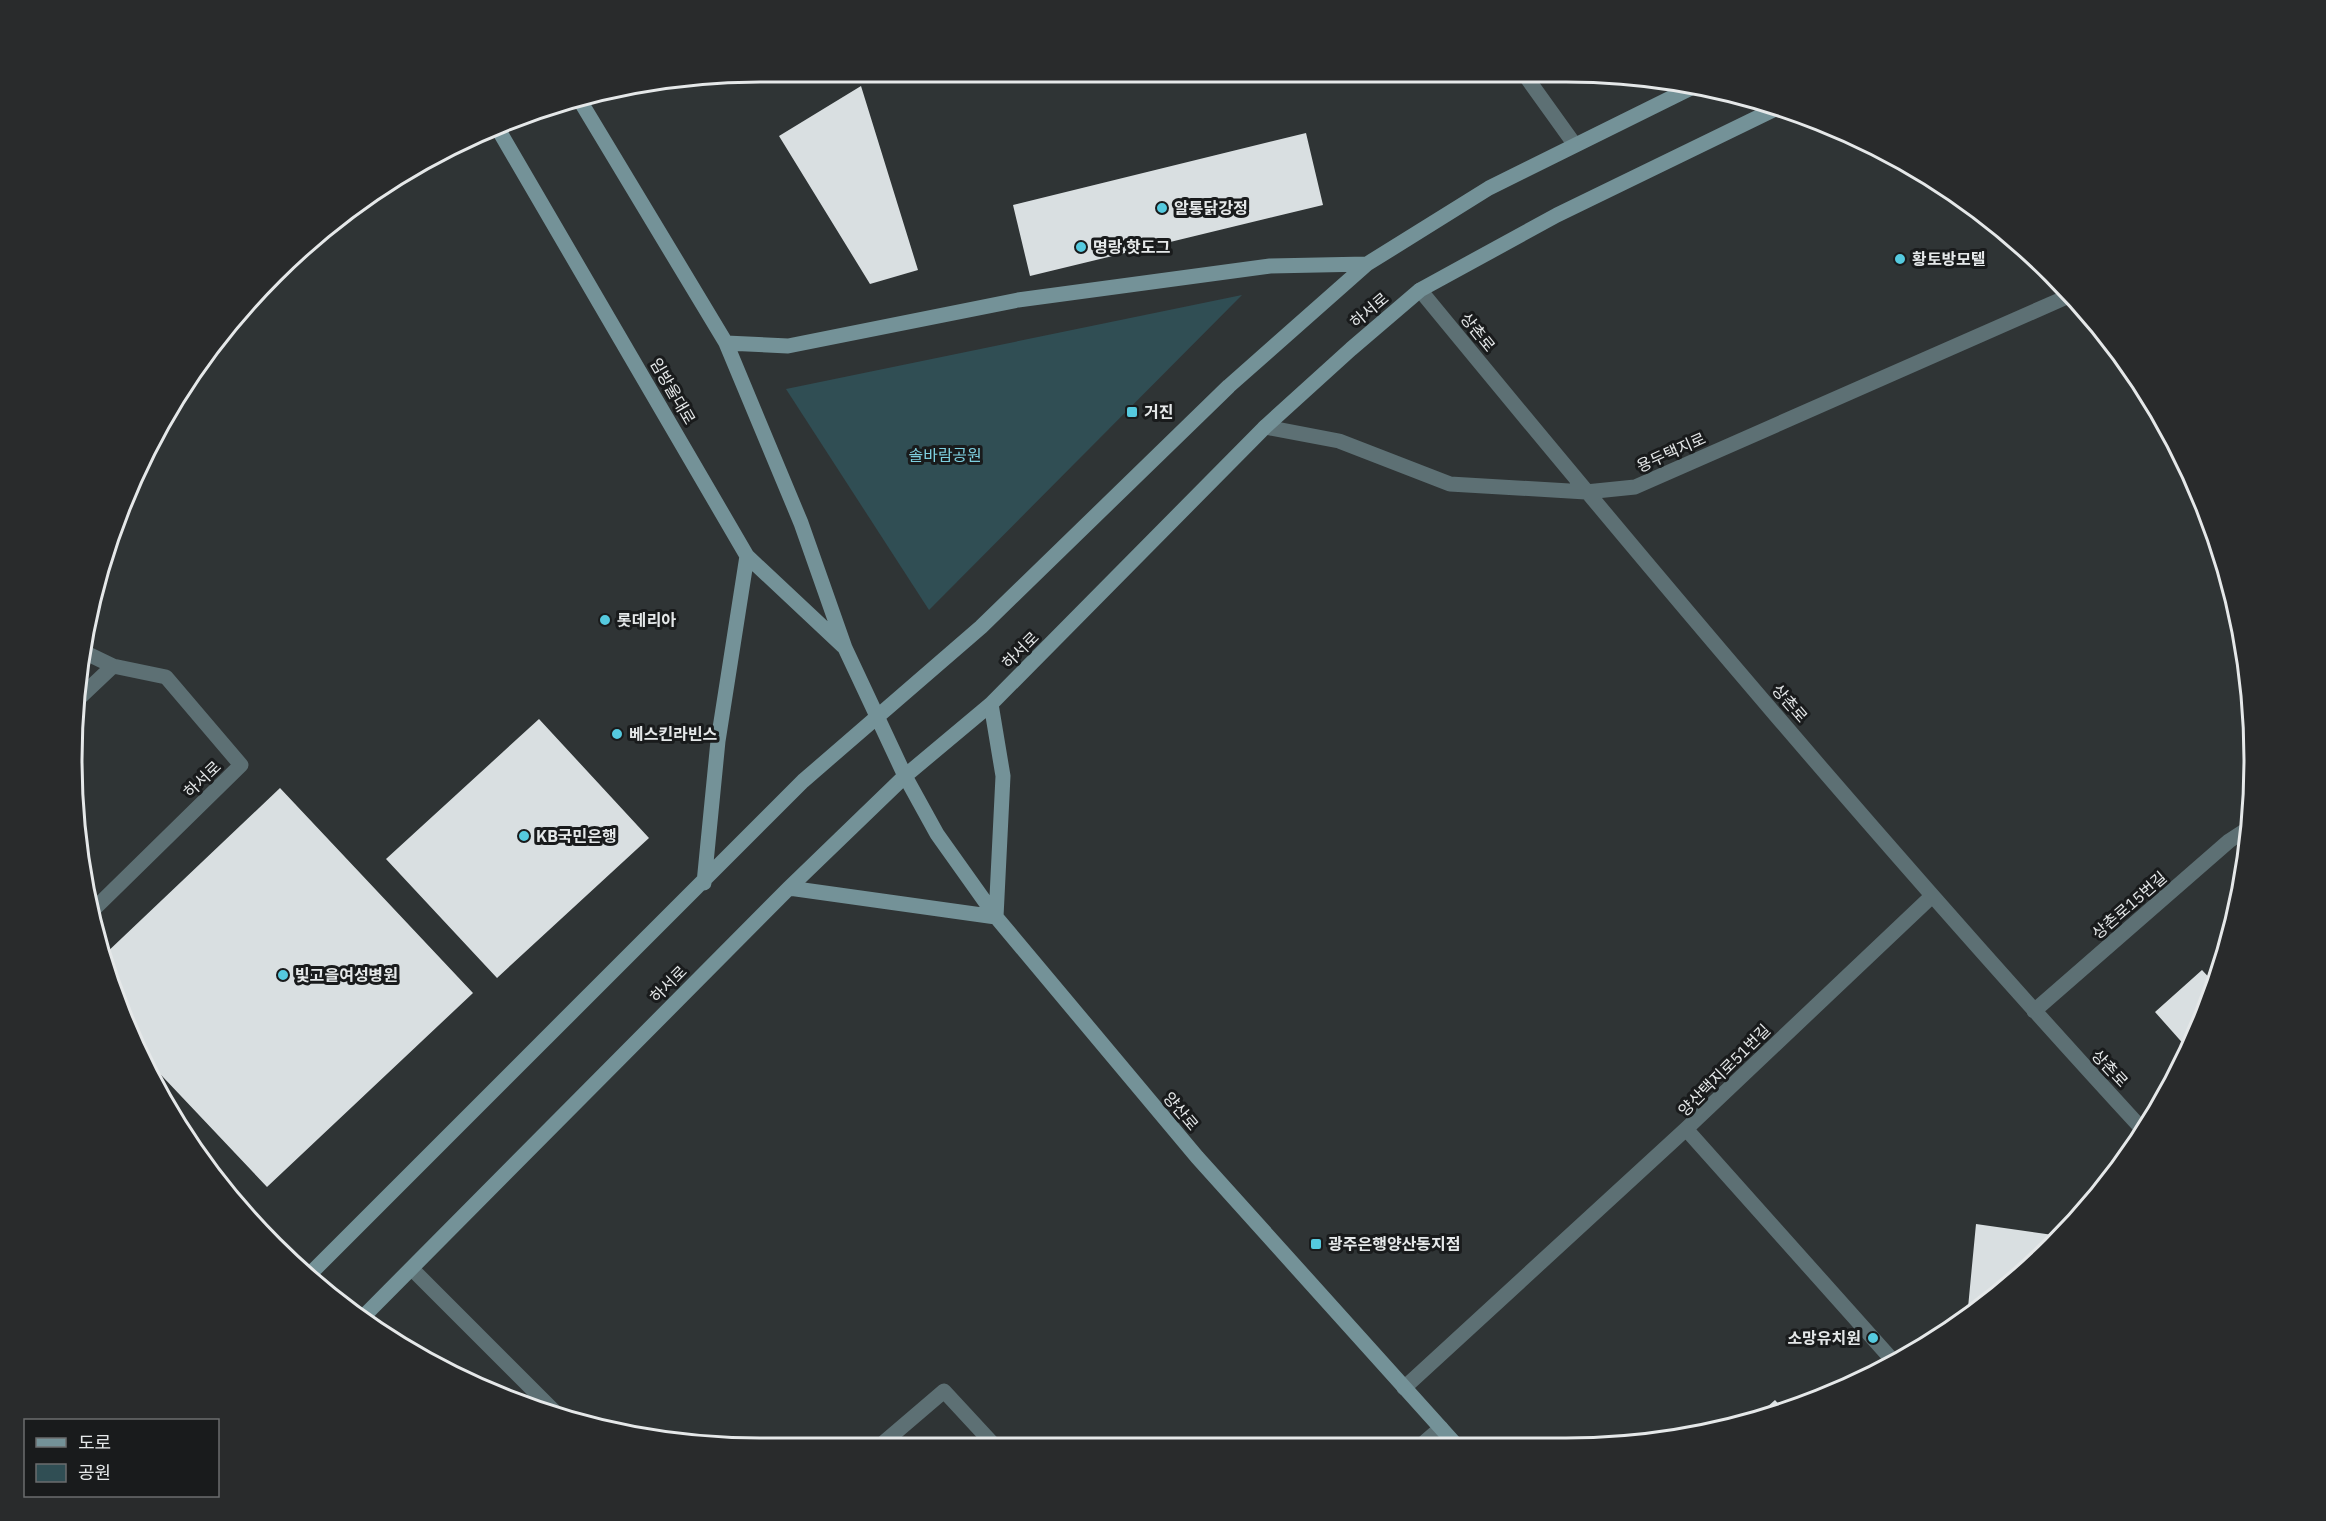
<svg xmlns="http://www.w3.org/2000/svg" width="2326" height="1521" font-family="'IBM Plex Sans','Noto Sans KR',sans-serif">
	<style>
		.green { fill: #304e54 }
		.building { fill: #d9dfe1 }
		.lines { fill: none; stroke-linecap: round; stroke-linejoin: round }
		.lane { stroke: #5d7074; stroke-width: 15 }
		.street { stroke: #5d7074; stroke-width: 15 }
		.secondary { stroke: #749298; stroke-width: 15 }
		.poi-dot { fill: #55cadf; stroke: #191b1c; stroke-width: 2 }
		.labels { text-anchor: middle; stroke-width: 6; stroke-linejoin: round; paint-order: stroke }
		.poi-label { font-size: 16px; font-weight: bold; fill: #e5e8e9; stroke: #191b1c; text-anchor: start }
		.street-label { font-size: 16px; fill: #e5e8e9; stroke: #191b1c }
		.park-label { font-size: 16px; fill: #7ecfdf; stroke: #191b1c }
		.rim { fill: none; stroke: #e5e8e9; stroke-width: 3 }
	</style>
	<rect width="100%" height="100%" fill="#2f3435"/>
	<!-- green -->
	<path class="green" d="M1242,295L929,610L786,389Z"/>
	<!-- building -->
	<path class="building" d="M861,86L918,270L870,284L779,136Z
		M1306,133L1323,205L1030,276L1013,205Z
		M539,719L649,838L497,978L386,859Z
		M280,788L473,993L267,1187L145,1058L103,956Z
		M2202,970L2216,985L2187,1048L2155,1012Z
		M1976,1224L2060,1236L1985,1307L1967,1318Z
		M1775,1400L1784,1410L1749,1424V1423Z"/>
	<g class="lines">
		<!-- lane -->
		<path class="lane" d="M86,653L113,666L166,677L241,765L91,912
			M76,701L113,666"/>
		<!-- street -->
		<path class="street" d="M1527,78L1575,145
			M1420,290C1655,576 1893,858 2143,1130
			M1265,427L1339,441L1450,484L1586,492L1635,487L2069,296
			M2034,1011L2229,841L2249,828
			M1686,1129L1895,1363
			M412,1269L555,1412
			M1404,1388L1686,1129L1932,896
			M882,1444L944,1391L994,1445
			M1419,1447L1441,1428"/>
		<!-- secondary -->
		<path class="secondary" d="M579,99L726,343L801,523L845,648L905,776L937,834L996,917L1197,1157L1458,1447
			M498,129L747,556L843,646
			M726,343L788,346L1018,300L1270,266L1367,264
			M704,883L718,741L747,556
			M789,888L996,917L1003,776L991,704
			M306,1278L803,781L981,627L1229,386L1367,264L1489,188L1695,86
			M362,1318L789,888L905,776L991,704L1265,427L1351,349L1420,290L1557,215L1777,108"/>
	</g>
	<!-- markers -->
	<g class="poi-dot">
		<circle cx="1162" cy="208" r="6"/>
		<circle cx="1081" cy="247" r="6"/>
		<circle cx="1900" cy="259" r="6"/>
		<rect x="1126" y="406" width="12" height="12" rx="3"/>
		<circle cx="605" cy="620" r="6"/>
		<circle cx="617" cy="734" r="6"/>
		<circle cx="524" cy="836" r="6"/>
		<circle cx="283" cy="975" r="6"/>
		<rect x="1310" y="1238" width="12" height="12" rx="3"/>
		<circle cx="1873" cy="1338" r="6"/>
	</g>
	<g class="labels">
		<!-- poi labels -->
		<g class="poi-label">
			<text x="1174" y="214">알통닭강정</text>
			<text x="1093" y="253">명랑 핫도그</text>
			<text x="1912" y="265">황토방모텔</text>
			<text x="1144" y="418">거진</text>
			<text x="617" y="626">롯데리아</text>
			<text x="629" y="740">베스킨라빈스</text>
			<text x="536" y="842">KB국민은행</text>
			<text x="295" y="981">빛고을여성병원</text>
			<text x="1328" y="1250">광주은행양산동지점</text>
			<text x="1861" y="1344" text-anchor="end">소망유치원</text>
		</g>
		<!-- street labels -->
		<g class="street-label">
			<text transform="translate(1369 310) rotate(-40)" y="6">하서로</text>
			<text transform="translate(1478 332) rotate(51)" y="6">상촌로</text>
			<text transform="translate(673 391) rotate(60)" y="6">임방울대로</text>
			<text transform="translate(1671 452) rotate(-24)" y="6">용두택지로</text>
			<text transform="translate(1020 650) rotate(-45)" y="6">하서로</text>
			<text transform="translate(1790 703) rotate(49)" y="6">상촌로</text>
			<text transform="translate(202 779) rotate(-44)" y="6">하서로</text>
			<text transform="translate(2129 905) rotate(-41)" y="6">상촌로15번길</text>
			<text transform="translate(668 984) rotate(-45)" y="6">하서로</text>
			<text transform="translate(2110 1068) rotate(47)" y="6">상촌로</text>
			<text transform="translate(1724 1070) rotate(-45)" y="6">양산택지로51번길</text>
			<text transform="translate(1181 1111) rotate(50)" y="6">양산로</text>
		</g>
		<!-- park labels -->
		<g class="park-label">
			<text x="945" y="461">솔바람공원</text>
		</g>
	</g>
	<!-- crop -->
	<path d="M0 0H2326V1521H0ZM760 82H1566A678 678 0 0 1 2244 760V760A678 678 0 0 1 1566 1438H760A678 678 0 0 1 82 760V760A678 678 0 0 1 760 82Z" fill="#292b2c" fill-rule="evenodd"/>
	<path class="rim" d="M760 82H1566A678 678 0 0 1 2244 760V760A678 678 0 0 1 1566 1438H760A678 678 0 0 1 82 760V760A678 678 0 0 1 760 82Z"/>
	<!-- legend -->
	<rect x="24" y="1419" width="195" height="78" fill="#191b1c" stroke="#6b6d6e" stroke-width="1.5"/>
	<rect x="36" y="1438" width="30" height="9" fill="#749298" stroke="#6b6d6e" stroke-width="1.5"/>
	<text x="78" y="1449" font-size="18" fill="#e5e8e9">도로</text>
	<rect x="36" y="1464" width="30" height="18" fill="#304e54" stroke="#6b6d6e" stroke-width="1.5"/>
	<text x="78" y="1479" font-size="18" fill="#e5e8e9">공원</text>
</svg>
